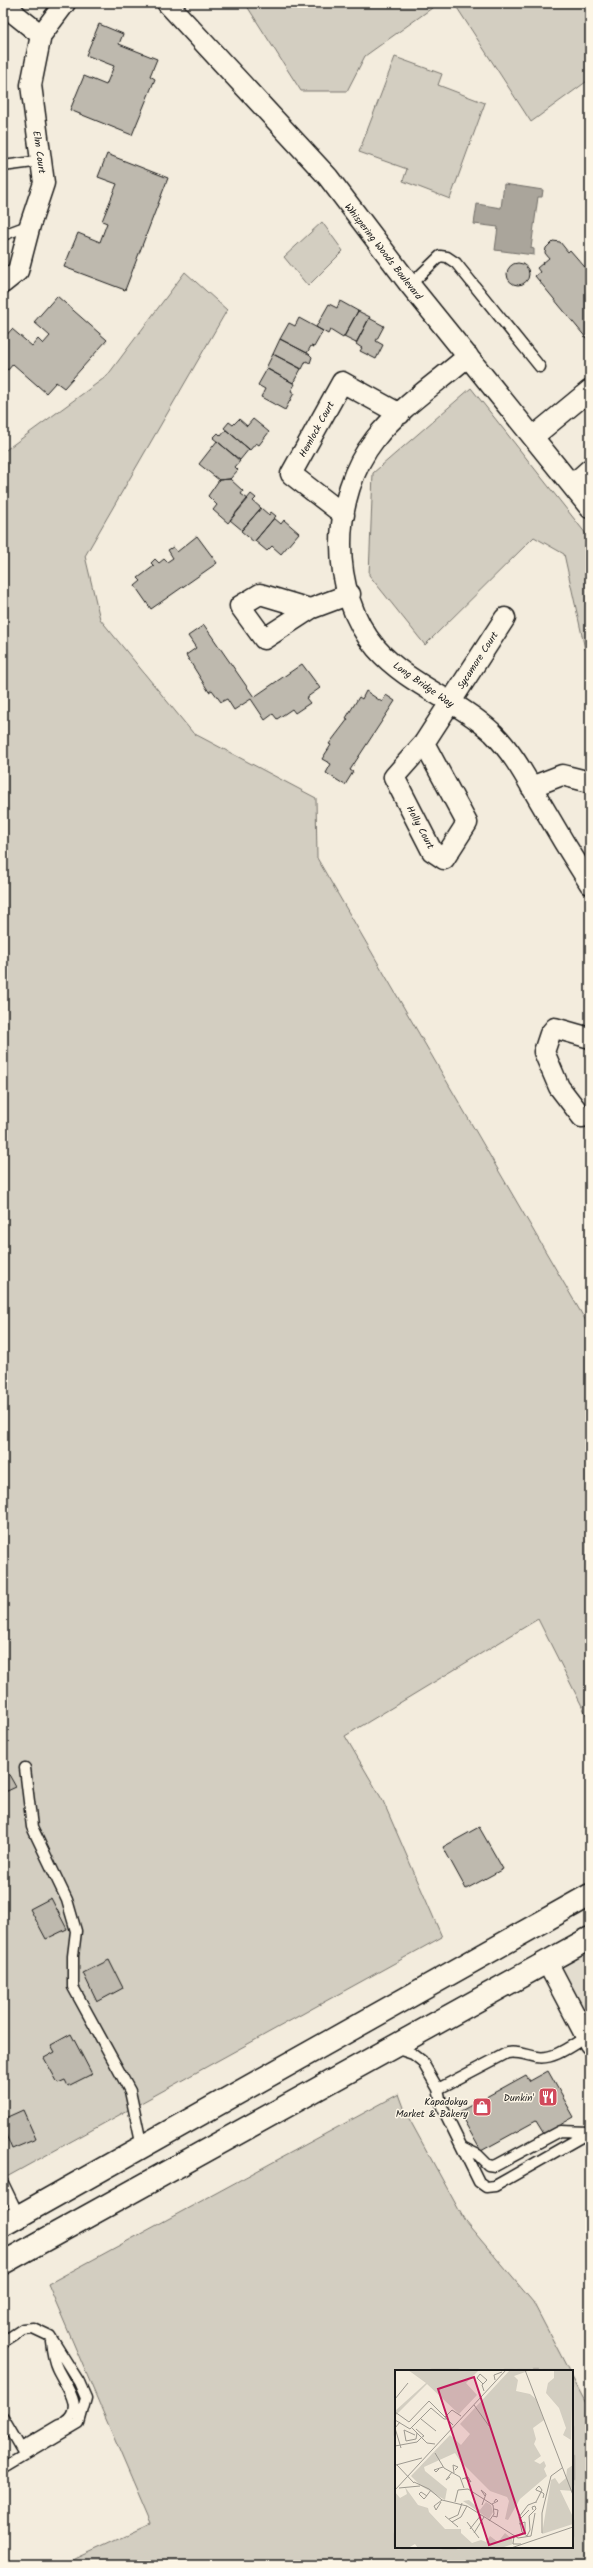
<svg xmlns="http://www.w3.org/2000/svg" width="593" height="2568" font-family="Kalam,sans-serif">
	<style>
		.built { fill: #e3ddcf }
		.green { fill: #d3cec1; stroke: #78756e }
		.water { fill: #aaa59b; stroke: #716e68 }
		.building { fill: #beb9ae; stroke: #1c1c1c }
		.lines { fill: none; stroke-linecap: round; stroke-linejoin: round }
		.lane-casing { stroke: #1c1c1c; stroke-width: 13 }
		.street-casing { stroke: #1c1c1c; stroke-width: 23 }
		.highway-casing { stroke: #1c1c1c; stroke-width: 25 }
		.lane { stroke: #fcf5e5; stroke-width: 10 }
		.street { stroke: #fcf5e5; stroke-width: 20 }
		.highway { stroke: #fcf5e5; stroke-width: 22 }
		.labels { text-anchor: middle; stroke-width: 3; stroke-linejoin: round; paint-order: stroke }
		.street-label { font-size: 10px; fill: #1c1c1c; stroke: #fcf5e5 }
		.poi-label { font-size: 10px; fill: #1c1c1c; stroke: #fcf5e5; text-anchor: end }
		.inset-road { fill: none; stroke: #9d9990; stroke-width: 1 }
		.view { fill: #c2185b; fill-opacity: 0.15; stroke: #c2185b; stroke-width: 2 }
		.inset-edge { fill: none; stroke: #1c1c1c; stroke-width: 2 }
	</style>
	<rect width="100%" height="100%" fill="#f3ecdd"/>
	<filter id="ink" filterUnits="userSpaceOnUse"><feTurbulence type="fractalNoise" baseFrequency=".025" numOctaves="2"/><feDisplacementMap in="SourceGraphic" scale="8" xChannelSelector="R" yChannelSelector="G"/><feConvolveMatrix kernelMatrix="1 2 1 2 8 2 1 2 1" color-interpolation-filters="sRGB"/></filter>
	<g filter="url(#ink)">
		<!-- built -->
		<path class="built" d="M590,1938V2044L547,1962Z"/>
		<!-- green -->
		<path class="green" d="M245,3H439L365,56L347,91H301Z
			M454,3H590V79L531,122Z
			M395,57L442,74L438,85L485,103L450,199L403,181L407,169L359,152Z
			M322,222L343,251L308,286L284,257Z
			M185,272L227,310L85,556L100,619L193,733L316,798L317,858L590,1328V1722L538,1619L345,1736L383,1801L442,1937L3,2179V452L107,376Z
			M471,388L590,539V651L585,649L564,554L534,537L425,645L369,575L373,473Z
			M399,2094L406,2113L465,2221L533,2302L569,2371H396V2547H572V2377L590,2411V2565H62L151,2524L48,2284Z"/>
		<!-- water -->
		<path class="water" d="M504,184L543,190L542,197H538L531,248L534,249V255L495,250L498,227L474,224L477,204L501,208Z"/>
		<!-- building -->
		<path class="building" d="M99,24L123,34L119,44L157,59L150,76L155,79L132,135L70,110L84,76L106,85L114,66L86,55Z
			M107,154L168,178L125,290L64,267L78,233L100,242L107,223L102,221L117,184L98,177Z
			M553,241L560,242L568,252L570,250L590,273V337L587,339L535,276L540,272L537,268L549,258L545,253L546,248Z
			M507 274a11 11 0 1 1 22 0a11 11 0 1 1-22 0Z
			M57,296L107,340L64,388L56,382L46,393L13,364L8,370L3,366V339L12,329L32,346L38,339L43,344L50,336L34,322Z
			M340,301L358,311L343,338L330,330L328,334L316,327L329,304L337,308Z
			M358,311L370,317L356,343L344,337Z
			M299,318L323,331L314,347L311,346L307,353L280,339L289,323L295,326Z
			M369,318L384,326L376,341L383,345L376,359L360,351L362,348L356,344Z
			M280,339L309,354L312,357L310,363L306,361L302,369L273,354Z
			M273,354L301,369L293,383L266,368Z
			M267,369L295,384L291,391L294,393L285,410L261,397L265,389L258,385Z
			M239,419L247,426L253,419L269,432L259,445L256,443L250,450L224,428L229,422L233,425Z
			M226,430L249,449L240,460L213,438L218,433L221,436Z
			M217,441L240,461L235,467L238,470L230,479L219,480L199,464Z
			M230,479L243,491L241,494L248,499L228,523L213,510L217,505L208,496L219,480Z
			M251,494L256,498L253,501L261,508L242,530L230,520Z
			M261,508L269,515L271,512L276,516L254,542L241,531Z
			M274,518L281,524L284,520L299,533L281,554L272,546L267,551L255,541Z
			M197,536L217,563L151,609L135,586L141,581L138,578L154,566L151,563L155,559L159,563L164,559L167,562L173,558L168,550L173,547L177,552Z
			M204,625L254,697L302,664L320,688L306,698L310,703L295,713L292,709L277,719L273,714L265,720L251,699L234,710L227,699L221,702L212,690L209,692L186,655L196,648L188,636Z
			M366,691L382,702L386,695L395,701L350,770L353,772L345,785L326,773L331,764L322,759L331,745L329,744L348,719L346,718L359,697L362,699Z
			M3,1764L16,1787L3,1793Z
			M479,1827L503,1869L466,1889L443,1847Z
			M51,1898L67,1929L46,1939L30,1909Z
			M109,1960L123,1988L97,2002L83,1973Z
			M71,2034L92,2074L68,2086L65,2080L58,2083L44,2058L55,2052L51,2045Z
			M548,2071L574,2117L544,2134L536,2121L481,2151L459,2112L526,2075L530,2081Z
			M23,2110L36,2139L12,2149L3,2128V2119Z"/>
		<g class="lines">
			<defs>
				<path id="lane" d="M3,166L41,161
					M3,235L30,225
					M410,285L440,256L447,257L456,263L540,367
					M25,1768L32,1827L67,1900L76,1931L73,1956V1987L130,2091L142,2147
					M395,2048L413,2054L422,2061L438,2089L442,2107L479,2182L486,2187L495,2186L590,2132
					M438,2089L507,2053C518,2051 526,2055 537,2057C554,2060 572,2045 586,2037
					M462,2147L478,2155L488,2165L495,2166L560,2131L589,2132
					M3,2183L19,2216
					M51,2341C52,2350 53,2360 57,2368C64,2384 86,2408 65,2422
					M3,2342L23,2329L33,2328L50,2336L79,2382L86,2398L79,2423L3,2468
					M3,2418L24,2454
					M21,2448L60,2425"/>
				<path id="street" d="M167,3L328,177L410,285L590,508
					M41,35L65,3
					M3,283L18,271L30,225L44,183L31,85L41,35L16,15L7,3
					M468,356C437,383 400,407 375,439C330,496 329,593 376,648C408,685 458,700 493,733C513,753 525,776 539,800C555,828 572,856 590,884
					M533,437L590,390
					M572,485L590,469
					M344,515L291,474L342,382L400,414
					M310,609L260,594L240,606L264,639L310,609L350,594
					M424,743L467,823L444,859L432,851L394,777L424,743L505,618
					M531,787L562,775L590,782
					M590,1038L555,1028L550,1034L544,1052L559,1087L582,1117L590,1115
					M547,1962L590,2044"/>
				<path id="highway" d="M3,2225L590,1895
					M3,2263L590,1938"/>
			</defs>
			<!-- lane casing -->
			<use href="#lane" class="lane-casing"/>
			<!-- street casing -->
			<use href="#street" class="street-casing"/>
			<!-- highway casing -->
			<use href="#highway" class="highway-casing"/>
			<!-- lane -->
			<use href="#lane" class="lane"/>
			<!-- street -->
			<use href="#street" class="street"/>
			<!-- highway -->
			<use href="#highway" class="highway"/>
		</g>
	</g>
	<!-- icons -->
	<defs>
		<symbol id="restaurant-square" viewBox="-11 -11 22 22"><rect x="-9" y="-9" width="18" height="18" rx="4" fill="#d1495b" stroke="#fcf5e5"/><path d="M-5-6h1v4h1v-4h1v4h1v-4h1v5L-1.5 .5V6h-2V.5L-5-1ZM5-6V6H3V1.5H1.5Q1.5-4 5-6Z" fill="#fff"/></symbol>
		<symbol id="shop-square" viewBox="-11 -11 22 22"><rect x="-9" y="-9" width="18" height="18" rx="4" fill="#d1495b" stroke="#fcf5e5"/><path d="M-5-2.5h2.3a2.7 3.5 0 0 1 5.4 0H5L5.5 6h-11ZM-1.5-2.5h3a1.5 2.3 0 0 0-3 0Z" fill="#fff"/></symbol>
	</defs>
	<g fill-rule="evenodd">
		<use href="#restaurant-square" x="537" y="2086" width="22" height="22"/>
		<use href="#shop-square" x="471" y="2096" width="22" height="22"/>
	</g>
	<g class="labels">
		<!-- street labels -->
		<g class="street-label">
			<text transform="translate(40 152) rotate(82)" y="4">Elm Court</text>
			<text transform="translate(384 251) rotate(52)" y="4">Whispering Woods Boulevard</text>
			<text transform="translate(316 429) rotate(-61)" y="4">Hemlock Court</text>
			<text transform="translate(477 660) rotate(-57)" y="4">Sycamore Court</text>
			<text transform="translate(424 684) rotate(35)" y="4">Long Bridge Way</text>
			<text transform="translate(421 827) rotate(62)" y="4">Holly Court</text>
		</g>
		<!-- poi labels -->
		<g class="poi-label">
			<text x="534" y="2101">Dunkin'</text>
			<text x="468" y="2105">Kapadokya<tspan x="468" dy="12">Market &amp; Bakery</tspan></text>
		</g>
	</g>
	<!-- overview -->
	<g transform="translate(395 2370)">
		<rect width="178" height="178" fill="#f3ecdd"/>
		<path d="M13,0H84L71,13L82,25L64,44L32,14L0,46V41L31,13ZM115,0H136L119,6L123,10L121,21L135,24L141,29L149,50L138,58L141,69L139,74L146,86L139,91L145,94L149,91L151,96L149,99L152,106L125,129L113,150L110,149L114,131L112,127L95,121L65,91L60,83L29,97L30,101L52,119L50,130L26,116L16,106L55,65L66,75L75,64L65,54ZM159,0H178L176,70L168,65L171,58L164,38L151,23L153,13L159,8ZM178,95V121L165,120L178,147V154L147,164L156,110L160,108L164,114L171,108L172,99ZM10,117L23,135L33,138L34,142L50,159H66V163L77,173L86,170L91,172L95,166L103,172L110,163L117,169L118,174L106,178H23L20,174L13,178H0V122L5,128L12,124ZM74,130L85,140L91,132L96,135L98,142L94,149L68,131Z" fill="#d3cec1"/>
		<path class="inset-road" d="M130,0L178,125M100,10L99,5L107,2M88,14L82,8L85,4L92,10L87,15L89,21M0,29L13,13M79,35L94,56M0,42L14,52L34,31L58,55M50,47L57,40L66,46M26,49L41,61M0,50L15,59L36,38L49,49H52M5,52L0,58L6,78M17,58L32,73L40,74M21,59L29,66L27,67M20,65L9,60L11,71L21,69L22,63M0,76L22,72L27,67M40,83L49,98L65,107L69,118M1,95L27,88M2,95L19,113M44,99L41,102L39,100L48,97M59,103L58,95L63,97L60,100M55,107L51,110L57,102M67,109L73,107L76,112L70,108M19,112L34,119L47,130L72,136L123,168L136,166L140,143M4,118L25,116M0,120L111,0M32,126L26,122L24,124L29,129L30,128L36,120M46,132L41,140L39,136L47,130M60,132L63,120L73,119L98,135L99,144L94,151M141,133V132L147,120L144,116L141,119V120L146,122L148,123L149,124L148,128M97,134L103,131L101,129L99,132M87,135L91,124L86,120L90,126M50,146L63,157M98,146L102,147L103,140L99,139M54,149L63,145L67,133M124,150L134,140M57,152L66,147L72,136M72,152L84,168M124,154L130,152V163M75,159L86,145M79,163L89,147M147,163V143L156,106L167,98M119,166L118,174H126M132,166L127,162L124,147L133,135L141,132M132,166L135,160L134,146L141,139L140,136L137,137L138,140M116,178L178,157"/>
		<path class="view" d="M79,7L130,163L94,175L43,19Z"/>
		<rect width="178" height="178" class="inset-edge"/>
	</g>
	<!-- margin -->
	<rect width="593" height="2568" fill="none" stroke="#fcf5e5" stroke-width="16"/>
	<rect x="8" y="8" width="577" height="2552" fill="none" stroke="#1c1c1c" stroke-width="1.5" filter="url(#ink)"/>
</svg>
